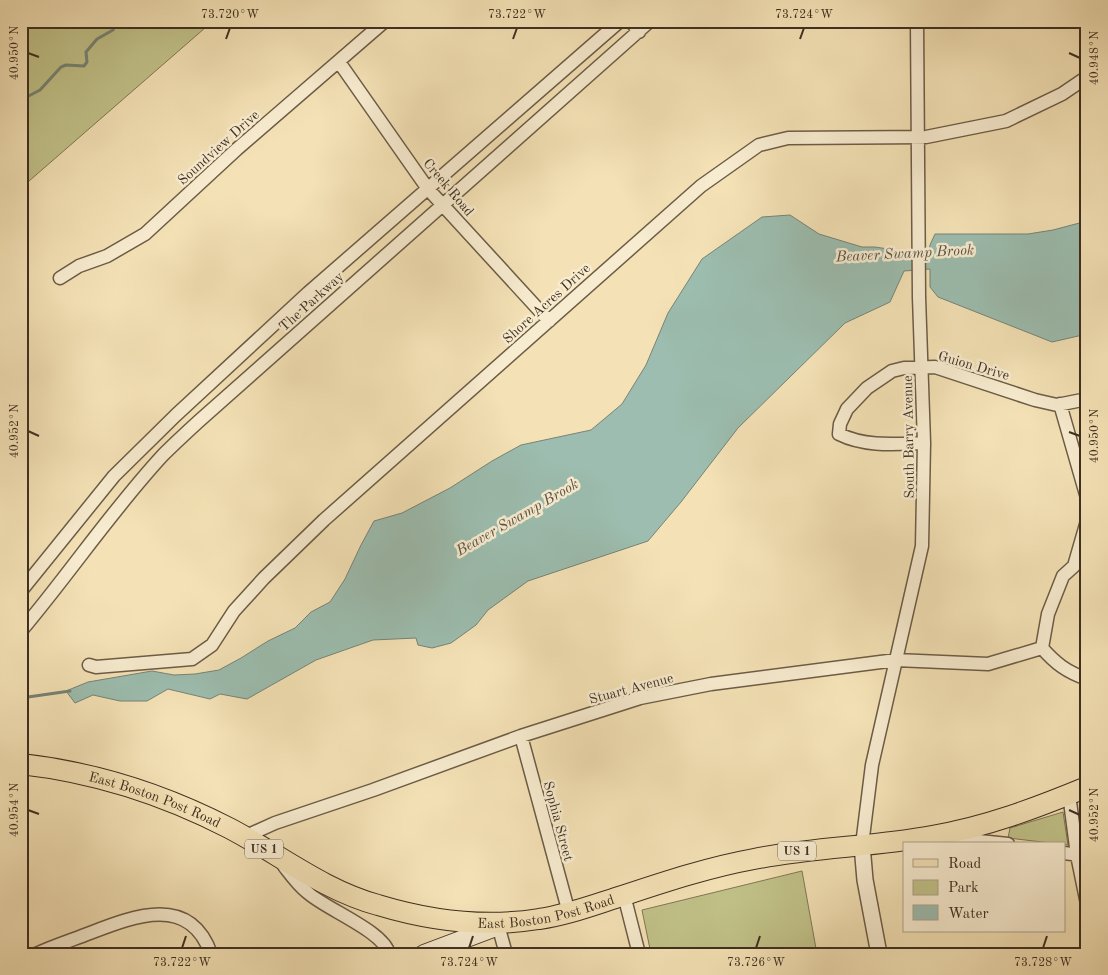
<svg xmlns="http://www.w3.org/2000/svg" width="1108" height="975" font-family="'Old Standard TT',serif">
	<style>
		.green { fill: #c1c289; stroke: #807855 }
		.water { fill: #9cbdaf; stroke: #778476 }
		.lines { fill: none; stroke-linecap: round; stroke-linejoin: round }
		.stream { stroke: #778476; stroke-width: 3 }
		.minor-casing { stroke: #6c5c46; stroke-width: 15 }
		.tertiary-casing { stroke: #6c5c46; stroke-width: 18 }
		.secondary-casing { stroke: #3f2f21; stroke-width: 20 }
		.primary-casing { stroke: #3f2f21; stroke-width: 22 }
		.minor { stroke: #f8ecd0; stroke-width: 12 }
		.tertiary { stroke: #f8ecd0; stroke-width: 15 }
		.secondary { stroke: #f8ecd0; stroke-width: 18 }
		.primary { stroke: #f4e2b6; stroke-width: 20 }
		.ticks { fill: none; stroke: #3f2f21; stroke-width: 2 }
		.labels { text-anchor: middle; stroke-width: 5; stroke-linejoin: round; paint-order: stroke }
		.shield { fill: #f8ecd0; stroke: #766856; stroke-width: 1 }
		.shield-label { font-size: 12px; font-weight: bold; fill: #3f2f21 }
		.street-label { font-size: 14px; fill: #3f2f21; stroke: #f8ecd0 }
		.water-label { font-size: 15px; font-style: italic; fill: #565244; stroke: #f8ecd0 }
		.neatline { fill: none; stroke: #3f2f21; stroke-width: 2 }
		.ticks-label { font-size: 12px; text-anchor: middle; fill: #3f2f21 }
	</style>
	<rect width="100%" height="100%" fill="#f4e2b6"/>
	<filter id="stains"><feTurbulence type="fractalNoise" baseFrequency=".004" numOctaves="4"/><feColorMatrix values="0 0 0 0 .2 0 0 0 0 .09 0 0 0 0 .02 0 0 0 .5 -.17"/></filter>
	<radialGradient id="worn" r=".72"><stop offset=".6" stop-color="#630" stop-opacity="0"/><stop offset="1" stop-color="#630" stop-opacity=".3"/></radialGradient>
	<!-- green -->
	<path class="green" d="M21,21H213L21,188Z
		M1063,812L1068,845L1008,838L1010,828Z
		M802,871L817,954H651L642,910Z"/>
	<!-- water -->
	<path class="water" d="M790,215L819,234L862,247H875L895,250L903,254L929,255L930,245L935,234H1028L1053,230L1087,221V334L1052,342L938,297L930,287V269L904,271L890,302L845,323L738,428L681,502L648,541L528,581L488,610L476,625L451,643L432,648L418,645L416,638L373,640L316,660L247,699L220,694L210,699L168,689L147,701H120L93,695L75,703L66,691L88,682L152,671L174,675L195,674L219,670L241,658L268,641L295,628L311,612L330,602L345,579L361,545L374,521L402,513L450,488L492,461L521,445L591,430L622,404L646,365L668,313L702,259L762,217Z"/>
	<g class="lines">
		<!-- stream -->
		<path class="stream" d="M136,21L139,23L140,21
			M21,100L40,90L61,67L66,65L84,66L87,62L86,52L97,39L113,30L117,21
			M21,698L70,691"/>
		<defs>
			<path id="minor" d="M631,21L639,32
				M339,62L428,189L549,321
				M60,278L79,266L107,256L145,234L237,149L385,21
				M1060,404L1087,498
				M924,443C895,444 865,447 839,434L840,424L847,409L867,388L892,371L904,368L935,367L1035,400L1057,405L1087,399
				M21,591L114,476L176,415L308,293L620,21
				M21,631C70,573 112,510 163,455C175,443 187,432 199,421L650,21
				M1042,648L1048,614L1063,576L1074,566L1087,521
				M1042,648C1056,664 1067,672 1087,679
				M89,665L96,667L192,659L212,645L234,611L264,578L324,520L701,186L759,145L788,138L926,137L1006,121L1062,94L1087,77
				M521,736L569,913
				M1069,794L1077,855L1087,904
				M244,837L275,823L373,790L521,736L640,698L711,684L896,660L988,664L1042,648
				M950,838L1008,844
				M862,845L872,765L922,546L924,443L919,297L917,21
				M1064,853L1087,856
				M284,866C291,875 298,885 307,892C325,909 384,931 389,954
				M624,895L639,954
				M498,925L506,954
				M36,954C53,946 72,940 90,933C134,916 190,894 211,954"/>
			<path id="tertiary" d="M862,845L865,880L879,954"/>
			<path id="secondary" d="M424,954L501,925"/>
			<g id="primary">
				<path id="s1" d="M21,764C93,772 165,795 229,828C279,854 323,890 378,905C431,921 484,928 539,919C568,915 596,904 625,895C667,881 710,867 754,859C813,847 873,847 932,836C986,827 1036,808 1087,787"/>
			</g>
		</defs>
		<!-- minor casing -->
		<use href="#minor" class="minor-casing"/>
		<!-- tertiary casing -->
		<use href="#tertiary" class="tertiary-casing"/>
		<!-- secondary casing -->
		<use href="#secondary" class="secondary-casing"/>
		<!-- primary casing -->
		<use href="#primary" class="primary-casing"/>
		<!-- minor -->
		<use href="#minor" class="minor"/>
		<!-- tertiary -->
		<use href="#tertiary" class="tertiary"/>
		<!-- secondary -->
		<use href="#secondary" class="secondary"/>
		<!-- primary -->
		<use href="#primary" class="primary"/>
	</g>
	<!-- ticks -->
	<path class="ticks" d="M226,39L230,28M513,39L517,28M800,39L804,28M28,53L39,57M1069,53L1080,58M28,431L39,436M1069,432L1080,436M28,810L39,814M1069,810L1080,815M182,948L186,936M469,948L473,936M756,948L760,936M1043,948L1047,936"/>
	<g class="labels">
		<!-- shield labels -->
		<g class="shield">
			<rect x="245" y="839.5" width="38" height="19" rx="4"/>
			<rect x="778" y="841.5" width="38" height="19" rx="4"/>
		</g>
		<g class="shield-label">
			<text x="264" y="853">US 1</text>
			<text x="797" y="855">US 1</text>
		</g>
		<!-- street labels -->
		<g class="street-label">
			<text transform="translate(218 147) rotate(-42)" y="5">Soundview Drive</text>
			<text transform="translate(449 187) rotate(50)" y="5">Creek Road</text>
			<text transform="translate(311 301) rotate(-42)" y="5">The Parkway</text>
			<text transform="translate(546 303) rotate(-42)" y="5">Shore Acres Drive</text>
			<text transform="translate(974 365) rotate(16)" y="5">Guion Drive</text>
			<text transform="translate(908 437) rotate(-91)" y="5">South Barry Avenue</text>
			<text transform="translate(631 688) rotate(-15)" y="5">Stuart Avenue</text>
			<text dy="5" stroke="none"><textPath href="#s1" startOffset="139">East Boston Post Road</textPath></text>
			<text transform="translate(559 821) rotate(75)" y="5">Sophia Street</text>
			<text dy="5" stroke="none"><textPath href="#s1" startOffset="558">East Boston Post Road</textPath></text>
		</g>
		<!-- water labels -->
		<g class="water-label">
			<text transform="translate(905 253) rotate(-3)" y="5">Beaver Swamp Brook</text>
			<text transform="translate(517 517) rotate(-30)" y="5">Beaver Swamp Brook</text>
		</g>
	</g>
	<!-- margin -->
	<rect width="1108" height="975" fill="none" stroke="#f4e2b6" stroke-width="55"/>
	<!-- legend -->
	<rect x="903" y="842" width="162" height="90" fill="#f8ecd0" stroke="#aea08a"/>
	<rect x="913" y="859" width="25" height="8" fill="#f4e2b6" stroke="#aea08a"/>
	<text x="948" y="868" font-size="15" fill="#3f2f21">Road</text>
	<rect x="913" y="880" width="25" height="15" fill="#c1c289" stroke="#aea08a"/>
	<text x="948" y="892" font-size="15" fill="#3f2f21">Park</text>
	<rect x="913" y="905" width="25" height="15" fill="#9cbdaf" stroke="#aea08a"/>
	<text x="948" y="918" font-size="15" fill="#3f2f21">Water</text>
	<rect x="28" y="28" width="1052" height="920" class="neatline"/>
	<g class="ticks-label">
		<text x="230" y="18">73.720°W</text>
		<text x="517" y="18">73.722°W</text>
		<text x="804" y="18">73.724°W</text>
		<text transform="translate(14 53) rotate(-90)" y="4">40.950°N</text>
		<text transform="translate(1094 58) rotate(-90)" y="4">40.948°N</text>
		<text transform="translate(14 431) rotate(-90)" y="4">40.952°N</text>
		<text transform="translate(1094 436) rotate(-90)" y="4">40.950°N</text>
		<text transform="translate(14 810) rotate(-90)" y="4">40.954°N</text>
		<text transform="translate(1094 815) rotate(-90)" y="4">40.952°N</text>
		<text x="182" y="966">73.722°W</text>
		<text x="469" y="966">73.724°W</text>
		<text x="756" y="966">73.726°W</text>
		<text x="1043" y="966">73.728°W</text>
	</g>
	<rect width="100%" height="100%" filter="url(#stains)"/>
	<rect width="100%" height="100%" fill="url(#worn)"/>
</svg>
